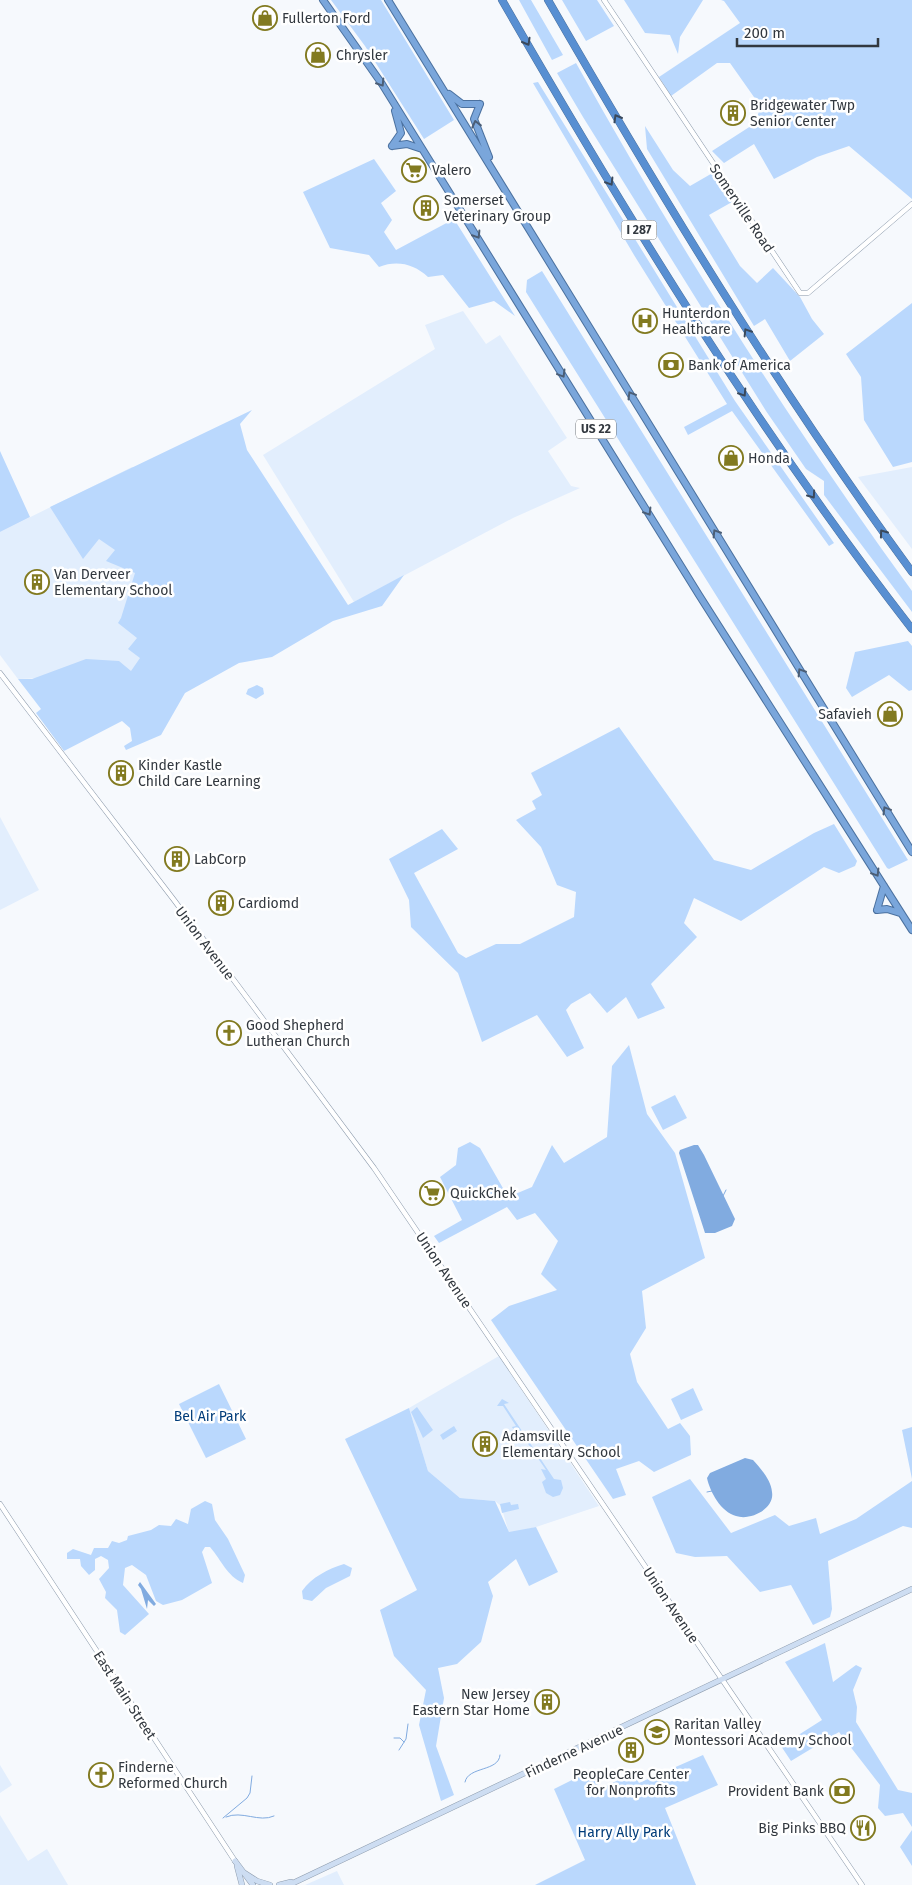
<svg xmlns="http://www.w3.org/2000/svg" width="912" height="1885" font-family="'Fira Sans',sans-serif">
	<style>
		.built { fill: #e2eefd }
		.green { fill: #bad8fd }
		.water { fill: #81abe0 }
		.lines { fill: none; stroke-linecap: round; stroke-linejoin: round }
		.stream { stroke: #81abe0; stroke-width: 1 }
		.tertiary-casing { stroke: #8e9cad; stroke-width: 5.5 }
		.secondary-casing { stroke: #8e9cad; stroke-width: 6 }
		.trunk-casing { stroke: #4b719f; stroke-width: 8 }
		.motorway-casing { stroke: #4b719f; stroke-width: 8 }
		.tertiary { stroke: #fff; stroke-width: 4.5 }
		.secondary { stroke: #cdddf2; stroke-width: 5 }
		.trunk { stroke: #7aa6db; stroke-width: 6 }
		.motorway { stroke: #588fd2; stroke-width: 7 }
		.oneway { stroke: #3a495c }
		.oneway2 { stroke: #4b5e76 }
		.labels { text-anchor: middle; stroke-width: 5; stroke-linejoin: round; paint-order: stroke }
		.shield { fill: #fff; stroke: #707479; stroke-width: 1 }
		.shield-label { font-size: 12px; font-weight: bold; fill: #32383f }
		.poi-label { font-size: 14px; fill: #32383f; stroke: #fff; text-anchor: start }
		.street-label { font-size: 14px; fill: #32383f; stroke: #fff }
		.park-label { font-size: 14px; fill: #003c7a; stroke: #fff }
	</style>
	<rect width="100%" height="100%" fill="#f6f9fd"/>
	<!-- built -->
	<path class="built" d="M463,311L486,344L500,335L567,438L548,451L571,486L580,488L513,518L354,602L263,455L435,349L425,325Z
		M132,467L229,487L133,675L18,679L0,655V532Z
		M912,467V549L858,477Z
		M0,817L39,890L0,910Z
		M499,1356L599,1506L536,1527L509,1533L501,1506L495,1501L460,1498L428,1471L409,1408Z
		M0,1765L12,1785L0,1793Z
		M0,1815L28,1861L47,1849L68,1885H0Z
		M337,1871L344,1885H305Z"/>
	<!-- green -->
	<path class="green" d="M331,0H381L454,120L424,139L365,46Z
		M519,0H531L563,55L552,60Z
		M562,0H597L614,26L586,41Z
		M624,0H703L680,37L678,54L670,35L645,33Z
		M721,0H912V199L849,146L817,157L774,179L754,144L724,163L712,151L754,124L761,107L730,63H717L671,96L659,77L740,23L724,1Z
		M576,63C678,246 789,422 912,591V612L824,495V481L806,469L766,411L583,117L557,73Z
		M538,82L735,401L834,543L829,546L732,411L688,435L684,427L727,404L634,255L533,83Z
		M645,126L673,170L690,186L716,171L732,202L709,215L740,266L757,283L773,268L800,297L812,319L824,334L790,361L765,319L754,326L647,149Z
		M374,159L396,191L381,203L392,220L384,232L396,250L454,219L515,316L494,301L469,308L443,275L428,277C414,264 397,260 379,267L369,255L330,248L303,192Z
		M542,271L908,860L889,869L887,868L526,292L527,280Z
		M912,303V462L893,467L864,420L861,377L846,354Z
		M252,410L240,424L247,450L348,605L404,575L382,606L333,621L272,657L239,663L185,693L161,735L126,750L124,746L132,741L130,728L122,721L64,751L36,713L41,709L18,679H32L86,659L119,661L131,671L140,658L128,649L137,638L118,623L121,618L135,573L106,561L115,550L99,539L83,559L50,507Z
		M0,451L30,517L0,532Z
		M908,641L912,646V690L909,691L889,675L852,697L846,688L855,652Z
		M257,685L263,688L264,694L256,699L246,694L248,689Z
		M619,727L714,860L751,870L814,833L834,824L857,861L855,866L839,873L824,867L741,921L694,898L684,923L697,937L651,984L665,1008L638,1019L626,997L607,1013L590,993L571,1004L566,1010L584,1048L567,1057L537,1015L482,1042L458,973L411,927L409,900L389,859L442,829L458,849L414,873L458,953L466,958L496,944H520L574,917L576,892L557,885L541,847L516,820L536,809L532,801L542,795L531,773Z
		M629,1045L647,1114L675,1153L705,1258L642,1291L646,1328L630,1354L637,1382L668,1429L680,1423L690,1436L691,1455L654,1472L639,1461L616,1469L626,1495L613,1499L491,1320L509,1306L557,1290L541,1274L558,1241L535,1213L517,1220L507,1207L439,1243L434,1236L462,1220L440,1177L456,1165L458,1148L470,1142L480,1148L508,1197L532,1187L552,1145L564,1163L607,1137L612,1066Z
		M675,1095L687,1118L663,1130L651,1107Z
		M219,1384L246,1439L206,1458L179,1404Z
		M693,1388L703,1410L681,1420L671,1399Z
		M502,1399L509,1403L504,1404L554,1479L561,1480L563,1488L560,1495L553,1497L546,1493L542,1482L546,1479L541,1469L546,1470L522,1435H517L512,1427L516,1426L503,1406H497Z
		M417,1407L433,1430L423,1438L411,1412Z
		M409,1408L428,1471L460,1498L495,1501L509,1532L536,1527L558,1572L529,1586L516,1559L488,1582L493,1596L481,1642L457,1664L438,1668L444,1698L436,1746L454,1795L441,1801L419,1725L426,1690L394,1656L380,1610L417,1590L345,1439Z
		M454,1426L457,1431L443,1440L440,1435Z
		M912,1427V1479L902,1430Z
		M690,1479L731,1533L775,1515L789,1526L816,1518L820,1534L856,1519L912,1481V1528L903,1526L828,1561L832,1609L830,1617L813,1625L791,1585L760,1592L727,1556L695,1557L676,1553L652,1497Z
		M205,1501L212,1504L215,1520L228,1539L245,1575L243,1583C227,1576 222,1561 210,1547H205L202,1552L212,1583L182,1600L163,1605L156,1601L146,1575L132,1565L125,1568L123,1585L149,1614L125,1635L120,1632L117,1610L105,1598L106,1592L99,1579L109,1568L108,1560L101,1556L95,1559V1570L89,1575L81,1566L80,1559H67V1553L73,1549L91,1555L94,1548H108L112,1541L119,1543L127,1540L128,1536L151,1530L159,1525L171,1526L176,1519L188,1524L191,1509Z
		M510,1502L511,1505L518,1504L519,1509L502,1513L500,1504Z
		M344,1564L352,1568L350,1576L326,1588L312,1601L303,1599L302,1591C312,1577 328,1569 344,1564Z
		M825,1643L833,1682L856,1665L862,1668L853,1690L857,1707L856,1722L898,1790L912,1793V1827L903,1813L885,1816L878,1808L880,1785L839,1732L791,1761L781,1746L822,1720L785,1662Z
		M703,1755L718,1785L665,1808L696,1885H535L585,1860L554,1789L590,1771L600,1789L633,1773L639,1783Z
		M912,1830V1866L900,1847Z"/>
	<!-- water -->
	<path class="water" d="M694,1145H698L704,1155L735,1219L732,1226L715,1233H705L679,1153L680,1150Z
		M745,1458L753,1460C761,1469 771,1480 772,1492C775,1509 750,1521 736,1516C721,1512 710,1492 707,1478L710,1473Z
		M140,1582L156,1604L154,1606L148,1600L147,1609L141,1589L138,1585Z"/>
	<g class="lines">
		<!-- stream -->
		<path class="stream" d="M723,1196L726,1190
			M707,1492L712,1491
			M394,1738H400L404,1742
			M399,1750L406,1739L408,1724
			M465,1782C468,1766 499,1772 500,1755
			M226,1817C242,1810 259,1823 274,1816
			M223,1818L247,1798L250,1793L252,1776"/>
		<defs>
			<path id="tertiary" d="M604,0L800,293H808L912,204
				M0,673L174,900L374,1168L862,1885
				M0,1504L235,1861"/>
			<path id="secondary" d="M235,1861L253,1885
				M237,1866L242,1885
				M243,1872L257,1881L270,1885
				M279,1885L291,1882
				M289,1885L912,1589"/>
			<path id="trunk" d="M323,0L382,84L699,595L912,930
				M388,0L912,852
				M449,94L462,104H480
				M480,104L474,119L489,157
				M392,146L401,133L395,111
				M392,146L407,144L422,149
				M877,910L884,886
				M877,910L887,909L900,913"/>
			<path id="motorway" d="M502,0C627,217 758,431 912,629
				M548,0C661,196 778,389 912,572"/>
		</defs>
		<!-- tertiary casing -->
		<use href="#tertiary" class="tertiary-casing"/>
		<!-- secondary casing -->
		<use href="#secondary" class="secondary-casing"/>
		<!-- trunk casing -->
		<use href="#trunk" class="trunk-casing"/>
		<!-- motorway casing -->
		<use href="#motorway" class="motorway-casing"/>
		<!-- tertiary -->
		<use href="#tertiary" class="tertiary"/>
		<!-- secondary -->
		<use href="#secondary" class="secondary"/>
		<!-- trunk -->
		<use href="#trunk" class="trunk"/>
		<!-- motorway -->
		<use href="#motorway" class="motorway"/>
	</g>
	<!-- one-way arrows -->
	<defs><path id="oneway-chevron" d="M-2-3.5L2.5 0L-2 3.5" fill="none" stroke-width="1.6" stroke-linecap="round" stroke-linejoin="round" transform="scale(1.25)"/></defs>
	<g class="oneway">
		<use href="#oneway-chevron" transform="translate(527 42) rotate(60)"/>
		<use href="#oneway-chevron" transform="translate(617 118) rotate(-120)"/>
		<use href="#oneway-chevron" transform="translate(610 182) rotate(58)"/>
		<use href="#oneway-chevron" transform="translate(747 332) rotate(-122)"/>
		<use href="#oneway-chevron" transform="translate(743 393) rotate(57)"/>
		<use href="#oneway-chevron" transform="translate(812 495) rotate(55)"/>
		<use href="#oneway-chevron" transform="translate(883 533) rotate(-126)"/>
	</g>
	<g class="oneway2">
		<use href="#oneway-chevron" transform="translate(381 83) rotate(57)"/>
		<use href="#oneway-chevron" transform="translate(476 124) rotate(-104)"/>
		<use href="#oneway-chevron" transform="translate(477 235) rotate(58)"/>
		<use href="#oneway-chevron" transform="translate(562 374) rotate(59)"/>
		<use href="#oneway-chevron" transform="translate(631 395) rotate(-121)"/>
		<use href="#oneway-chevron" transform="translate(648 512) rotate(58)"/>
		<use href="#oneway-chevron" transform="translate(716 533) rotate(-122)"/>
		<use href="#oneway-chevron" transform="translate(801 672) rotate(-122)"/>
		<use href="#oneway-chevron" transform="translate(886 810) rotate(-121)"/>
		<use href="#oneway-chevron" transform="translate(876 873) rotate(58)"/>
	</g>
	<!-- icons -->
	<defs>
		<symbol id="shop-ring" viewBox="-11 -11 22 22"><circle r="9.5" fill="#fff" stroke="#827a20" stroke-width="1.5"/><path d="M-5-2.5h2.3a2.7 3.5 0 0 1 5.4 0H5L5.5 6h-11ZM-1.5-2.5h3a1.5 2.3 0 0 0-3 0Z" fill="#827a20"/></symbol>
		<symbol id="building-ring" viewBox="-11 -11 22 22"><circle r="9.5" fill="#fff" stroke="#827a20" stroke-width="1.5"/><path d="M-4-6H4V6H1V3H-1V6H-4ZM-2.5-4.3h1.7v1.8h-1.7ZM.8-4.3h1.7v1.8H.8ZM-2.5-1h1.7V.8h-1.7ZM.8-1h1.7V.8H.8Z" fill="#827a20"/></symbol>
		<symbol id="supermarket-ring" viewBox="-11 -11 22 22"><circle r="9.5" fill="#fff" stroke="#827a20" stroke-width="1.5"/><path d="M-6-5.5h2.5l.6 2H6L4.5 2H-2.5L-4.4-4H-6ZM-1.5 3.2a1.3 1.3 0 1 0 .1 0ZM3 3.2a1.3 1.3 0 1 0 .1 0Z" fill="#827a20"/></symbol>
		<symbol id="hospital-ring" viewBox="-11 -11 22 22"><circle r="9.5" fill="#fff" stroke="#827a20" stroke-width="1.5"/><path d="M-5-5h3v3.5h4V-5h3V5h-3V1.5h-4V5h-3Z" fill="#827a20"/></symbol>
		<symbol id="bank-ring" viewBox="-11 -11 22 22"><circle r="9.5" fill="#fff" stroke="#827a20" stroke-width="1.5"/><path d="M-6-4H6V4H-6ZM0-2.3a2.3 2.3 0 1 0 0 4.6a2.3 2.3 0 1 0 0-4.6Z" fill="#827a20"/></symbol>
		<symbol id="church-ring" viewBox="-11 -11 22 22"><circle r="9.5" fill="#fff" stroke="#827a20" stroke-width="1.5"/><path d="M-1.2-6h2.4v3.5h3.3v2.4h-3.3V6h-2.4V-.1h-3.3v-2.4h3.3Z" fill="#827a20"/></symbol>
		<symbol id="school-ring" viewBox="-11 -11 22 22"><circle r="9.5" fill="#fff" stroke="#827a20" stroke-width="1.5"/><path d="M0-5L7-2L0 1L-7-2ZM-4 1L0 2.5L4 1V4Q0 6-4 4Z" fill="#827a20"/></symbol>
		<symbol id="restaurant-ring" viewBox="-11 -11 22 22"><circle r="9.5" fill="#fff" stroke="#827a20" stroke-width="1.5"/><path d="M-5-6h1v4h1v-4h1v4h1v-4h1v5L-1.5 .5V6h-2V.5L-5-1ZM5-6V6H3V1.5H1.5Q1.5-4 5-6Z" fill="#827a20"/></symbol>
	</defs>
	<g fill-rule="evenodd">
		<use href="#shop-ring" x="251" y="4" width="28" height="28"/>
		<use href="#shop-ring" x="304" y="41" width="28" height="28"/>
		<use href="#building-ring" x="719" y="99" width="28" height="28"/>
		<use href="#supermarket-ring" x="400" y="156" width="28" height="28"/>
		<use href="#building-ring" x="412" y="194" width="28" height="28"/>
		<use href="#hospital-ring" x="631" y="307" width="28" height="28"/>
		<use href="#bank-ring" x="657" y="351" width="28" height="28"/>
		<use href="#shop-ring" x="717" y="444" width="28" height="28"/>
		<use href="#building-ring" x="23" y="568" width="28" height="28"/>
		<use href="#shop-ring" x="876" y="700" width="28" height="28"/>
		<use href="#building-ring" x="107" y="759" width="28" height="28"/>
		<use href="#building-ring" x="163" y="845" width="28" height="28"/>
		<use href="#building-ring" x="207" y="889" width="28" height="28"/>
		<use href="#church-ring" x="215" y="1019" width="28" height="28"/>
		<use href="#supermarket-ring" x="418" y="1179" width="28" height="28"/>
		<use href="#building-ring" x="471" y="1430" width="28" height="28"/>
		<use href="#building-ring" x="533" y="1688" width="28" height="28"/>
		<use href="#school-ring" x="643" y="1718" width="28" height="28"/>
		<use href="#building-ring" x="617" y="1736" width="28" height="28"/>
		<use href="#church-ring" x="87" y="1761" width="28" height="28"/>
		<use href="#bank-ring" x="828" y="1777" width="28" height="28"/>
		<use href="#restaurant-ring" x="849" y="1814" width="28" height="28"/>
	</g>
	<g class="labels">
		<!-- shield labels -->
		<g class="shield">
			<rect x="621.5" y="220.5" width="35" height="19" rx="4"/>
			<rect x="576" y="419.5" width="40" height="19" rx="4"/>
		</g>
		<g class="shield-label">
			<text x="639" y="234">I 287</text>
			<text x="596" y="433">US 22</text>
		</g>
		<!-- poi labels -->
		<g class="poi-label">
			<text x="282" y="23">Fullerton Ford</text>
			<text x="336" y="60">Chrysler</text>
			<text x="750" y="110">Bridgewater Twp<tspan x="750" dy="16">Senior Center</tspan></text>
			<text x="432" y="175">Valero</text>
			<text x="444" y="205">Somerset<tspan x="444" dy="16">Veterinary Group</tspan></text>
			<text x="662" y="318">Hunterdon<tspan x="662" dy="16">Healthcare</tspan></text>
			<text x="688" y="370">Bank of America</text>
			<text x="748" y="463">Honda</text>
			<text x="54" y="579">Van Derveer<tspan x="54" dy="16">Elementary School</tspan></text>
			<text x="872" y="719" text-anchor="end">Safavieh</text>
			<text x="138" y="770">Kinder Kastle<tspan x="138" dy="16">Child Care Learning</tspan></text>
			<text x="194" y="864">LabCorp</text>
			<text x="238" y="908">Cardiomd</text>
			<text x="246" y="1030">Good Shepherd<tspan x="246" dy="16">Lutheran Church</tspan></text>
			<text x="450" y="1198">QuickChek</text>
			<text x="502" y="1441">Adamsville<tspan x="502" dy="16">Elementary School</tspan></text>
			<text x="530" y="1699" text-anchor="end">New Jersey<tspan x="530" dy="16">Eastern Star Home</tspan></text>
			<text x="674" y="1729">Raritan Valley<tspan x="674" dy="16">Montessori Academy School</tspan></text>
			<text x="118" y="1772">Finderne<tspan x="118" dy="16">Reformed Church</tspan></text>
			<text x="631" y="1779" text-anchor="middle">PeopleCare Center<tspan x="631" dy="16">for Nonprofits</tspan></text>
			<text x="824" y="1796" text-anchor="end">Provident Bank</text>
			<text x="846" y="1833" text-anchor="end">Big Pinks BBQ</text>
		</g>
		<!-- street labels -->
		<g class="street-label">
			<text transform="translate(742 208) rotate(56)" y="5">Somerville Road</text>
			<text transform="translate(205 943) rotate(53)" y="5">Union Avenue</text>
			<text transform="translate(444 1270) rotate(56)" y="5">Union Avenue</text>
			<text transform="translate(671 1605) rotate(56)" y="5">Union Avenue</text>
			<text transform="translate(125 1695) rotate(57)" y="5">East Main Street</text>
			<text transform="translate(574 1751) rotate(-25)" y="5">Finderne Avenue</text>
		</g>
		<!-- park labels -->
		<g class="park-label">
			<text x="210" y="1421">Bel Air Park</text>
			<text x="624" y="1837">Harry Ally Park</text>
		</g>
	</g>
	<!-- scale -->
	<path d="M737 38v8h141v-8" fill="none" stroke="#32383f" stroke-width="2.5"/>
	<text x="744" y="38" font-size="15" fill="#32383f" stroke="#ffffff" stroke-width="4" paint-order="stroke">200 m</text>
</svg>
